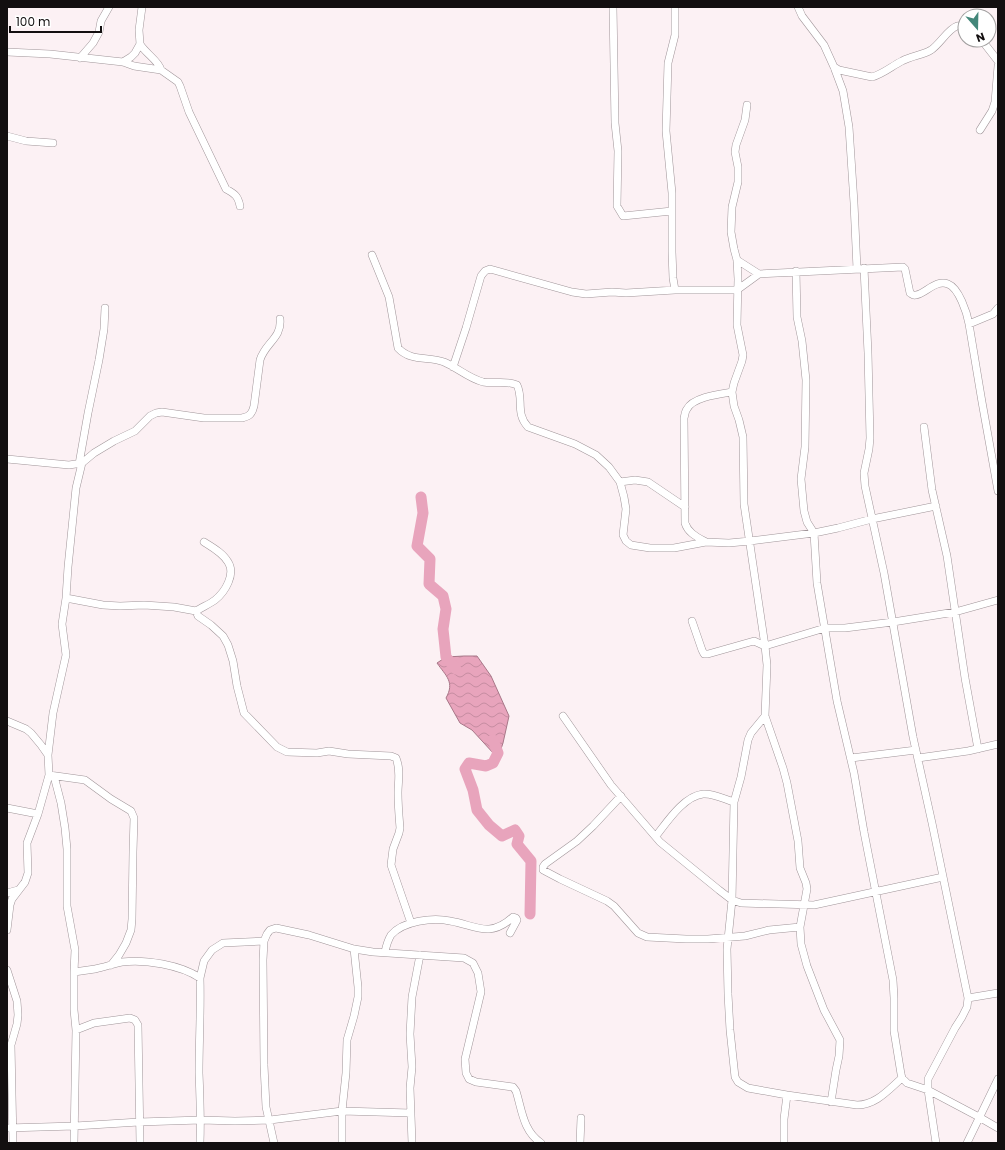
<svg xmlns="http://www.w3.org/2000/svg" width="1005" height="1150" font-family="Poppins,sans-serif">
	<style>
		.water { fill: url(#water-waves); stroke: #a87788 }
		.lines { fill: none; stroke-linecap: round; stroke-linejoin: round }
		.river { stroke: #e8a4bc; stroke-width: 11 }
		.street-casing { stroke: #a09599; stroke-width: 8 }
		.street { stroke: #fff; stroke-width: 7 }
	</style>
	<defs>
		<pattern id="water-waves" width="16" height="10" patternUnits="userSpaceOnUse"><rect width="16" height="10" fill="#e8a4bc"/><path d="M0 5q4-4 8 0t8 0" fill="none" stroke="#c68ca1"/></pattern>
	</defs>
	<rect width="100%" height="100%" fill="#fcf1f4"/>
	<!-- water -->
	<path class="water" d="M464,656H477L491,676L509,716L503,743L499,755L494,754L472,730L460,723L446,698C455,682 446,676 437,663L446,657Z"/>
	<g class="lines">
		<!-- river -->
		<path class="river" d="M421,497L423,513L417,546L430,559L429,584L443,596L446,609L443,629L446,657L456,669
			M493,740L498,753L493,763L486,766L469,763L465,769L473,790L477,810L489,825L502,836L515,830L519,836L517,844L531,861L530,914"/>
		<defs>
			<path id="street" d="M613,7L615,123L618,151L617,206L623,216L672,211
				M798,7L802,16L824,45L834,67L843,91L849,127L854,203L857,269
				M979,40L984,43L998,61
				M140,44C145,53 159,61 161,70
				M7,52L50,54L123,62L134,66L161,70L178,82L180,86L189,112L226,189C235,194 238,196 240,206
				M80,58L93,43L99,32L101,21L109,7
				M123,62L131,57L135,53L140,44L139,30L142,7
				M834,67L839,70L872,77C883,74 892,66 902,61C911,56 923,55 931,50C940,44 948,29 957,26C960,25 962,27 965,29
				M747,105L745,120L736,145L735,152L738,167V182L732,207L731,232L734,249L737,260L738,279L737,325L743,355L742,361L734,383L732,392L734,406L739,420L743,437L744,504L765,646L767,665L765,716L783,768L787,783L798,841L800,868L806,883L807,889L800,927L801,944L807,966L824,1010L840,1040L839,1056L836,1070L831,1102
				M980,130L992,111L995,102L998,66
				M7,136L26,141L53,143
				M372,255L389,297L398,348C411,362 428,356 444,362C458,368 468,378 483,382C495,384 505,380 517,385C524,399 515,413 528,427L575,444L596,455L609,467L620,482L624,497L626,509L623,535L626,541L631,545L650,548H674L706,542L729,543L750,541L814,533L838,528L872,519L936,506
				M737,260L759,274
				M864,268L868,353L870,438L869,449L864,473L865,486L884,573L913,737L932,823L968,998L967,1007L962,1017L955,1028L928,1079V1090L936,1143
				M796,271L797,317L802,341L806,380L805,447L801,479L804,511L807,522L814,533L817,583L837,701L854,773L864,832L893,980L894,998V1031L901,1074L902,1078L907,1083L928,1090L979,1117L998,1128
				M675,290L673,278L672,252V193L666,131L668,63L675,35V7
				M969,324L993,314L998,308
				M453,367L466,328L481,276L485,271L490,269L572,292L586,294L612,292L626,293L675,290H737L759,274L903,267L905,269L910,293C912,294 913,296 916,295C925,294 936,279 948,284C959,288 967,313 969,324L982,402L998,491
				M924,427L932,490L947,556L965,678L978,749
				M7,459L69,465L82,463L94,453L114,441L135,431L150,416L156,413L162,412L204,418H242C250,416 252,414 254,406L260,360C265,343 282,338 280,319
				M79,464L88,413L99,360L104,329L105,308
				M620,482L635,480L648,482L685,507
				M706,542C697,537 688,533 685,523L684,418C685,415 685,411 687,409C693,397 720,394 732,392
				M66,598L103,605L120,606L144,605L174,607L196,611C202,607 210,604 215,600C225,592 236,574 228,562C223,553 212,547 204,542
				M196,611L198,616L211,625L223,636L228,645L233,661L237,686L244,713L277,747L287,752L317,753L329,751L348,754L391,756L396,758C401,770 398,781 398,793C398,805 399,816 400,828L399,833L393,849L391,865L411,923
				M692,621L702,650L704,654H708L754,641L765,646L825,628H845L893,622L955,612L998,600
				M563,716L611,785L660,842L719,890L732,900L741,903L814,905L943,877
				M765,716L751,733L748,740L741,777L734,802L732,900L727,949L728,994L730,1030L735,1077L738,1082L748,1088L787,1095L857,1105C876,1105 888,1090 902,1078
				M7,721L26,729L31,733L41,745L48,755L49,775L38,814L27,843L28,873L25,882L12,899L10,905L7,930
				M48,755L53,713L66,655L62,624L66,598L68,567L76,488L82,463
				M851,758L916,750
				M918,758L968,751L998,744
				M49,775L85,780L111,799L131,811L134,818L133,852L132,919L131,930L126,943L119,955L111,965
				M54,776L61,803L65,828L67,849V906L75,950L74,972V1010L76,1030L74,1143
				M621,796L593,826L577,841L545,864L543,867V870L560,879L607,901L614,906L638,933L647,937L686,939H708L745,936L769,930L800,927
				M7,808L38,814
				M656,836C667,822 684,796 703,794C713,793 724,799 734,802
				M7,893L18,890
				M385,952C386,947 388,940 391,935C403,921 433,917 450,921C475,925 489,939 513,917L516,918L517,920L510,933
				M7,970L17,1001L18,1015L17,1024L11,1045L13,1143
				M74,972C81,971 88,970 95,969C104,967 113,964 122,962C145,959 181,965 200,978
				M968,998L998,993
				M76,1030L94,1023L130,1018L135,1020L138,1025L140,1143
				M7,1128L75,1126L139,1122L201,1120L235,1121L270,1120L342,1111L411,1113
				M200,1143C201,1119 200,1096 199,1073C199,1041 201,1009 200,978L204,961L212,950L223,943L264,941
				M274,1143L266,1107L264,1065L263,960L264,941L267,934L270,930L276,928L309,935L354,949L373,952L464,958L473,963L478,973L481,992L465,1059L466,1073L469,1079L476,1082L513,1087L516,1091C522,1110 523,1131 541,1143
				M342,1143V1111L346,1073L347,1040L354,1016L358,997V987L354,949
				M412,1143L410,1088L412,1067L410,1034L412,997L420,955
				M580,1143L581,1118
				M784,1143V1119L787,1095
				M967,1143L998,1079"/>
		</defs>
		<!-- street casing -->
		<use href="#street" class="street-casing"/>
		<!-- street -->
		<use href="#street" class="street"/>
	</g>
	<!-- border -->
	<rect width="1005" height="1150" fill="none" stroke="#130f10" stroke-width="16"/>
	<!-- north arrow -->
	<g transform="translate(977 28) rotate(160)"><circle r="19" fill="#ffffff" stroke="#a19f9f"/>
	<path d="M0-3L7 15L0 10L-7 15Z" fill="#43877a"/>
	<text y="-6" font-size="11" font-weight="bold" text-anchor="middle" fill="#130f10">N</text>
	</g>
	<!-- scale -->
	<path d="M10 26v6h91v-6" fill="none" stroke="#130f10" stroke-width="2"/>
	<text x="16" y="26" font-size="12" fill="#130f10" stroke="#ffffff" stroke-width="3" paint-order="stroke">100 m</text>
</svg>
